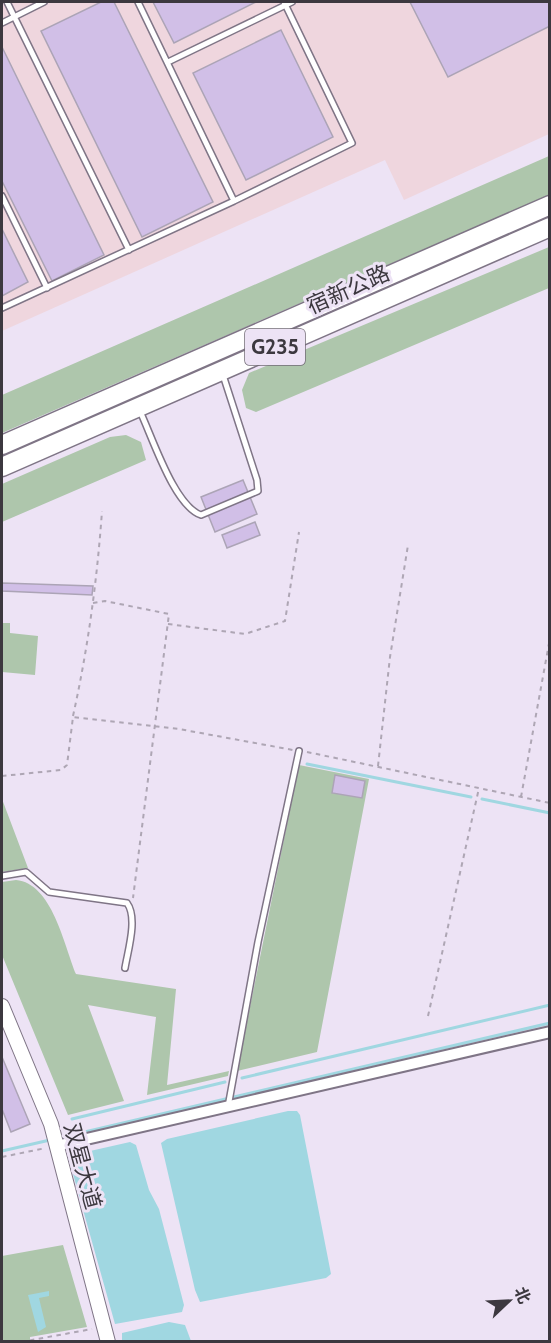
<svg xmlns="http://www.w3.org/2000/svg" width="551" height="1343" font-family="Cabin,'Noto Sans SC',sans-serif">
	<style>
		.industrial { fill: #efd6de }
		.green { fill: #aec6ac }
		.water { fill: #a0d7e1 }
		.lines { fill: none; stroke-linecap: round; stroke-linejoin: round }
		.stream { stroke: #a0d7e1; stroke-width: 3 }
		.building { fill: #d1bfe7; stroke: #aca4b6; stroke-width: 1.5 }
		.service-casing { stroke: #7f7586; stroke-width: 8 }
		.minor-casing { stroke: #7f7586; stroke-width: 14 }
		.tertiary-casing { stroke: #7f7586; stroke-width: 16 }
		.trunk-casing { stroke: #7f7586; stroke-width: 21 }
		.path { stroke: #aea6b4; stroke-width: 2; stroke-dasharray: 4.5 4.5; stroke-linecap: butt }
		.service { stroke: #fff; stroke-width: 5 }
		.minor { stroke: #fff; stroke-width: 10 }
		.tertiary { stroke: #fff; stroke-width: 14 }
		.trunk { stroke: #fff; stroke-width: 18 }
		.labels { text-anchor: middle; stroke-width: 6; stroke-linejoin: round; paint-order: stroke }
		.shield { fill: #ede3f5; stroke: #716b76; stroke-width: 1.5 }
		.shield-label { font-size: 21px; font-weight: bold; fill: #3c383f }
		.street-label { font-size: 22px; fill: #3c383f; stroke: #ede3f5 }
	</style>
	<rect width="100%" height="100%" fill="#ede3f5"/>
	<!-- industrial -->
	<path class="industrial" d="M2,2H549V134L404,200L385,160L2,331Z"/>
	<!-- green -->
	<path class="green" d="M549,156V195L2,433V395Z
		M549,247V288L256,412L246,408L242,390L249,373Z
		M126,435L141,442L146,460L2,522V484L110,437Z
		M2,623H10V633L38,636L35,675L2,672Z
		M299,765L369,779L317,1052L237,1071Z
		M2,799L28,868L2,872Z
		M16,880C52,883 64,945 76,974L176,989L167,1085L229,1071L228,1076L147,1095L156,1017L88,1005L124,1101L68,1115L2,955V882Z
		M63,1245L87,1327L30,1337V1341L2,1342V1256Z"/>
	<!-- water -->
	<path class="water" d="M288,1111H297L300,1115L331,1274L326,1278L200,1302L195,1290L161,1143L167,1139Z
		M130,1142L136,1145L149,1190L159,1209L184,1305L182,1312L115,1324L68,1156Z
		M49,1291V1296L39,1298L46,1327L38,1332L28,1295Z
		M169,1322L185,1325L191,1341H122V1333Z"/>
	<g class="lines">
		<!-- stream -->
		<path class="stream" d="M307,764L471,797
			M482,799L550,813
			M242,1078L550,1005
			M72,1119L225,1082
			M59,1138L550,1023
			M2,1151L50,1140"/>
	</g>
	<!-- building -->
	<path class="building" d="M101,2H114L213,202L142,237L41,31Z
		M153,2H256L174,43Z
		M410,2H550V26L448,77Z
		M281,30L333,137L246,180L193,73Z
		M2,47L104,255L52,281L2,181Z
		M2,229L28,282L2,296Z
		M243,480L257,514L215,532L201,497Z
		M255,522L260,535L227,548L222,535Z
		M2,583L93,586L92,595L2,591Z
		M335,775L365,781L362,798L332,793Z
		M2,1057L30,1124L11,1132L2,1109Z"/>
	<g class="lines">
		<defs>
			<path id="service" d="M7,2L129,250
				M138,2L234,201
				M2,23L44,2
				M168,62L292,2
				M2,196L47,288
				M2,308L234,201L352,143L284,2
				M139,409C152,436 174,506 201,515L258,491L257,480L223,375
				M2,876L26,872L49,892L127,903C138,918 128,950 125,968
				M228,1107L258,942L299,751"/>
			<path id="minor" d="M56,1146L550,1032"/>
			<path id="tertiary" d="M2,1006L51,1124L108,1342"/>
			<path id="trunk" d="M2,445L550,205
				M2,467L550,227"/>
		</defs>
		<!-- service casing -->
		<use href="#service" class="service-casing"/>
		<!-- minor casing -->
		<use href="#minor" class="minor-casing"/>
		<!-- tertiary casing -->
		<use href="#tertiary" class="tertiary-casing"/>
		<!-- trunk casing -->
		<use href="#trunk" class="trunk-casing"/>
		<!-- path -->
		<path class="path" d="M93,603L105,601L169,614L133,898
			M168,624L245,634L285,621L299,532
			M73,716C88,648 97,581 102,511
			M307,752L550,803
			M378,766L390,657L408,545
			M2,776L61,770L67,765L73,717L179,729L293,750
			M521,797L550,638
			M428,1016L479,788
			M2,1157L46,1148
			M21,1342L92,1329"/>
		<!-- service -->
		<use href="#service" class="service"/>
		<!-- minor -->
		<use href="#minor" class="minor"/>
		<!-- tertiary -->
		<use href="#tertiary" class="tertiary"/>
		<!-- trunk -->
		<use href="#trunk" class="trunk"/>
	</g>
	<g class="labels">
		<!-- shield labels -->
		<rect class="shield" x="245" y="329" width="60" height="36" rx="4.5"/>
		<g class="shield-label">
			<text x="275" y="354">G235</text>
		</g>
		<!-- street labels -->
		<g class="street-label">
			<text transform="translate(348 289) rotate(-24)" y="8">宿新公路</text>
			<text transform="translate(83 1166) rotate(75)" y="8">双星大道</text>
		</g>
	</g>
	<!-- border -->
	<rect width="551" height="1343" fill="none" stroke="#3c383f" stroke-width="6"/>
	<!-- north arrow -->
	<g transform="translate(509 1301) rotate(67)" stroke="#ede3f5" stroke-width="4.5" paint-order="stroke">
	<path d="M0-4.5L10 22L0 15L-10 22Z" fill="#3c383f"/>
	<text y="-9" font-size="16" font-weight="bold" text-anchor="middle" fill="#3c383f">北</text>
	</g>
</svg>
